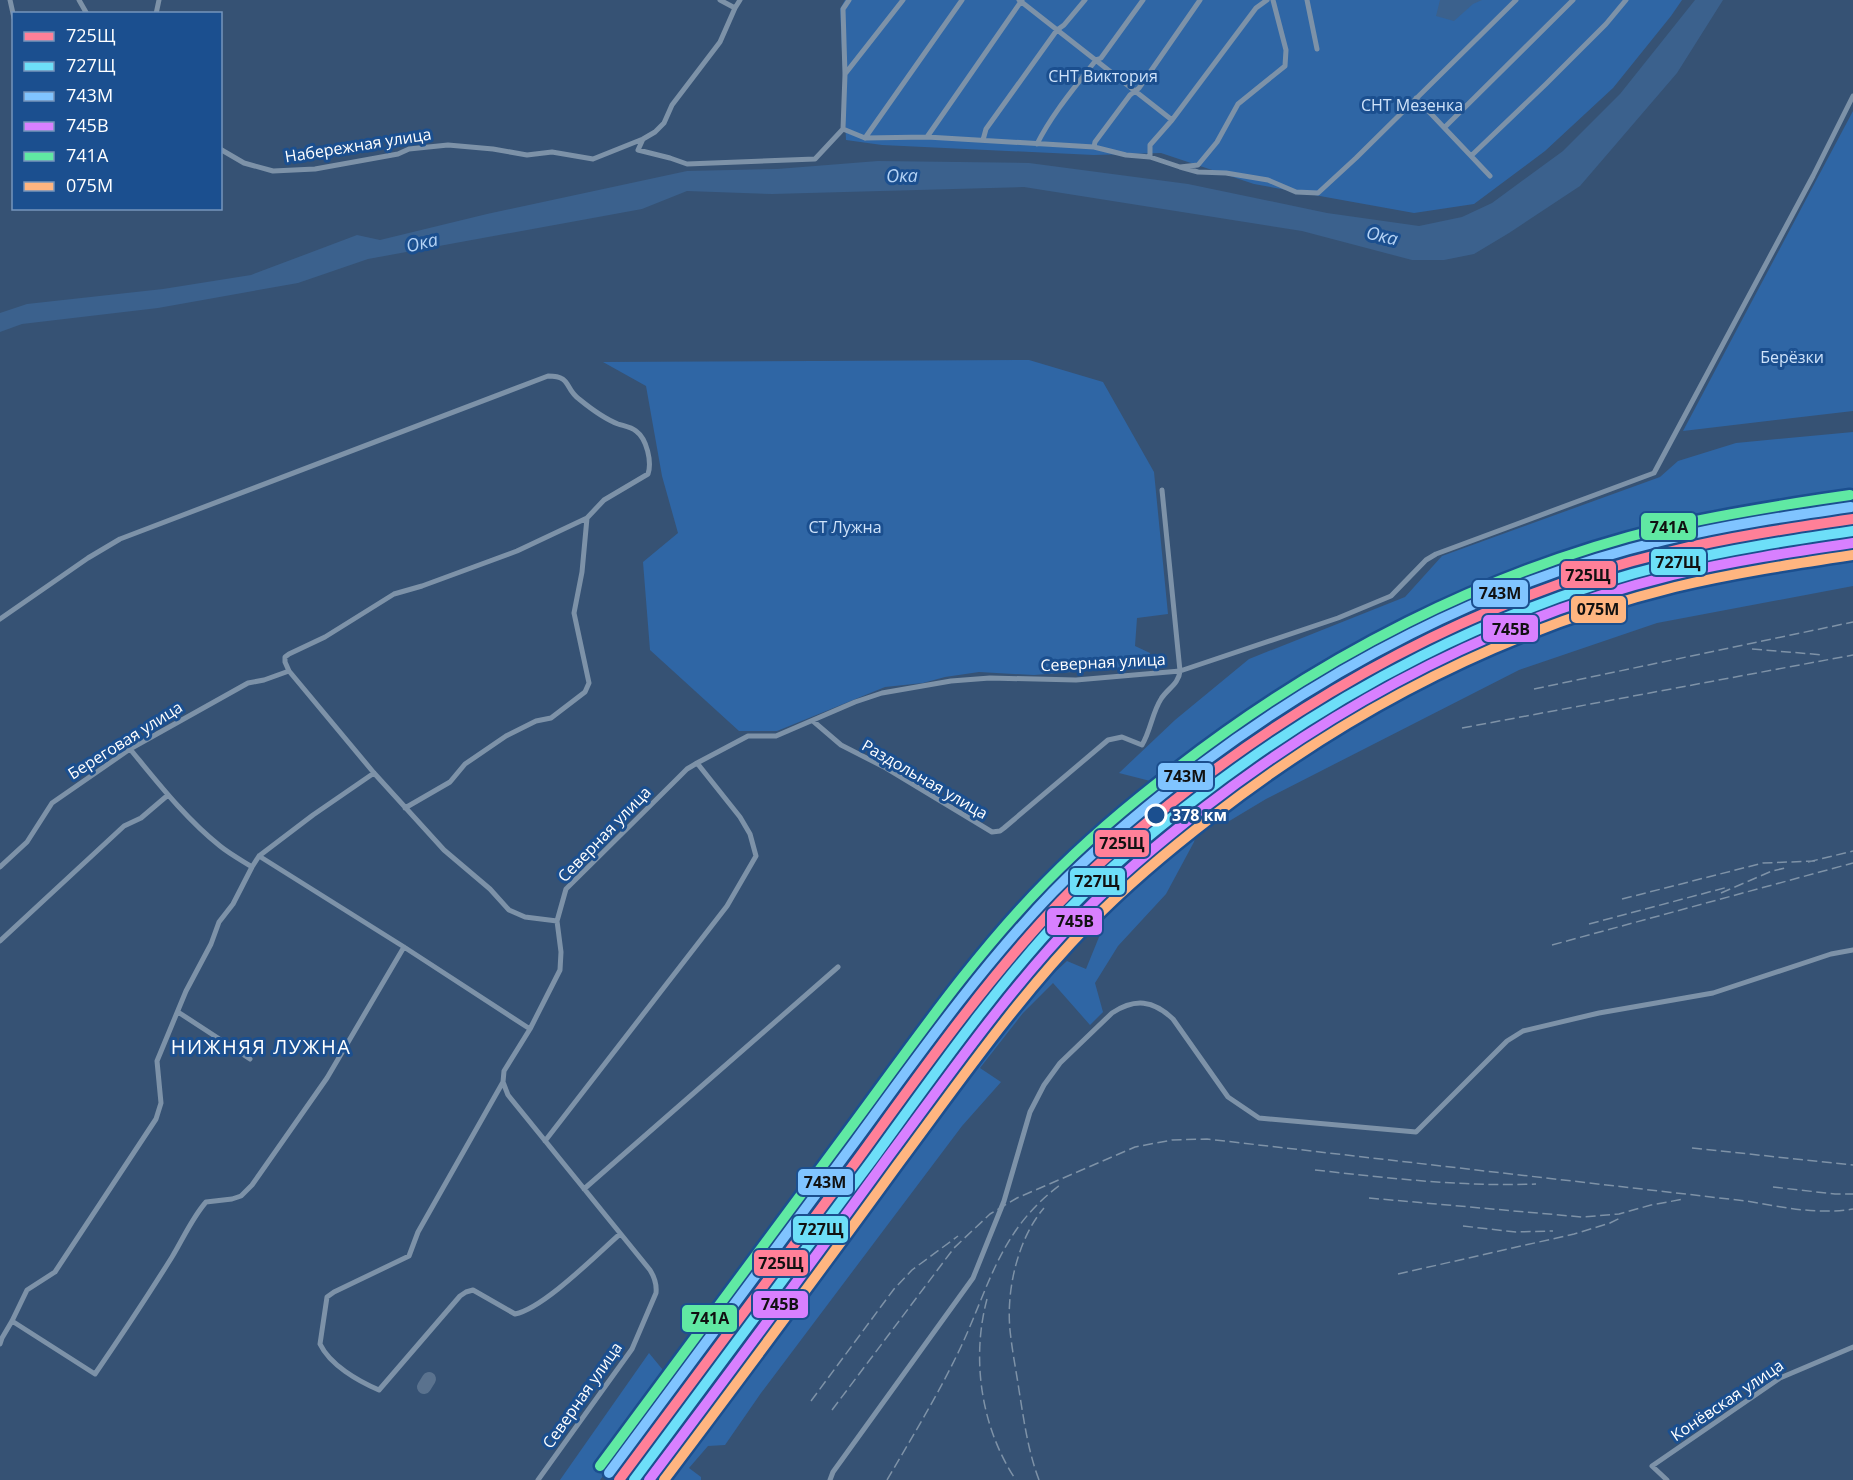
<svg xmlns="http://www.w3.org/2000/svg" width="1853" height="1480" font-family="'Open Sans',sans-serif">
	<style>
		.green { fill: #2f66a5 }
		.water { fill: #3b618d }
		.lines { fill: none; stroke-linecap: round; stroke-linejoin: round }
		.taxiway { stroke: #5a728e; stroke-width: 14 }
		.minor { stroke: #7d92a8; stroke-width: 5 }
		.rail { stroke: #7e92a7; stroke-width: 1.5; stroke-dasharray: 10 4.5; stroke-linecap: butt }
		.rail-1-casing { stroke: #1b4f8f; stroke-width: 15 }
		.rail-2-casing { stroke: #1b4f8f; stroke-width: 15 }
		.rail-3-casing { stroke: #1b4f8f; stroke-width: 15 }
		.rail-4-casing { stroke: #1b4f8f; stroke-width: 15 }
		.rail-5-casing { stroke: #1b4f8f; stroke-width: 15 }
		.rail-6-casing { stroke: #1b4f8f; stroke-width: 15 }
		.rail-1 { stroke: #ff8098; stroke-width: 10 }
		.rail-2 { stroke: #6ddff8; stroke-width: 10 }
		.rail-3 { stroke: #80c4ff; stroke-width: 10 }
		.rail-4 { stroke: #d880ff; stroke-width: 10 }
		.rail-5 { stroke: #60e9a3; stroke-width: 10 }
		.rail-6 { stroke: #ffb580; stroke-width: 10 }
		.stop-dot { fill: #1b4f8f; stroke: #fff; stroke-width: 3 }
		.labels { text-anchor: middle; stroke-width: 6; stroke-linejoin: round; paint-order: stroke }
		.park-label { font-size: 16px; fill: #cfe3fa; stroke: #1b4f8f }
		.street-label { font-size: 16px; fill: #fff; stroke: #1b4f8f }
		.stop-label { font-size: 16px; font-weight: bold; fill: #fff; stroke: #1b4f8f; text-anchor: start }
		.water-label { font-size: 18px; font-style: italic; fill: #b5d3f5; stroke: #1b4f8f }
		.quarter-label { font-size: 20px; letter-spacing: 1.5px; fill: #fff; stroke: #1b4f8f }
		.line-badge { stroke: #1b4f8f; stroke-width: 2 }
		.pale-badge-label { font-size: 16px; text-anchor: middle; font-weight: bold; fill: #111 }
	</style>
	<rect width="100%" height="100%" fill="#365274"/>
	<!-- green -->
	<path class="green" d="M845,0H1682L1671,16L1613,88L1545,151L1474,204L1414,213L1254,184L1161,153L1094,155L882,145L846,140L840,9Z
		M1853,111V411L1683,431Z
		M1029,360L1103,382L1154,472L1168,614L1137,618L1135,646L1150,653L1149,666L1034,675L979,672L945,677L923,683L885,687L777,731H739L650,650L643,562L678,533L662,476L646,386L603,362Z
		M1853,432V506L1711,521L1497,583L1472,601L1275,698L1166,785L1119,773L1175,720L1249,659L1405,597L1442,556L1660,477L1678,461L1736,443Z
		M1853,538V586L1657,623L1519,670L1266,799L1226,823L1211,795L1361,688L1513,618L1671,566Z
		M1188,809H1202L1194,842L1166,894L1118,946L1095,983L1103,1012L1090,1025L1053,983L1023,1013L980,1068L1001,1082L962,1126L761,1393L725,1445L708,1446L689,1468L701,1477V1480H646L741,1354L1002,1021L1067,961L1086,969L1099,937V900Z
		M649,1353L672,1381L600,1480H560Z"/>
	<!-- water -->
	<path class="water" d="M1440,0H1482L1473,4L1454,21L1436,16Z
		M1695,0H1723L1677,73L1580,186L1509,233L1474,254L1444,260H1412L1302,231L1024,187L772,194L687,191L642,209L368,259L298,283L158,308L22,324L0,332V313L27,304L163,289L251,275L357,235L380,240L487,214L687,171L777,169L878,161L1029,163L1188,184L1327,213L1419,226L1462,217L1492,203L1563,151L1620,94Z"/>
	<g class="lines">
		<!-- taxiway -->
		<path class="taxiway" d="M424,1387L429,1379"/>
		<!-- minor -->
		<path class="minor" d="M10,0L14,18
			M79,0L87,14
			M720,0L735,8
			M740,0L735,8L720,42L672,105L664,123L655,132L643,139L638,150L670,158L687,164L815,159L843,129L845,74L843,9L849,0
			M1019,0L1172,120
			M1307,0L1317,49
			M156,14L159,0
			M845,74L903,0
			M1416,98L1490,176
			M1445,127L1573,0
			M843,129L865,138L927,137L1094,147L1126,155L1150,157V145L1172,120L1256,8L1267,0
			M927,137L1022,0
			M865,138L962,0
			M983,140L986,129L1057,30L1064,25L1085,0
			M1037,144C1052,114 1075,87 1096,60L1101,58L1143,0
			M1094,147L1095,142L1130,95L1139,88L1200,0
			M220,149L244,163L273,171L315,169L398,154L409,149L448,145L493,149L527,155L552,152L593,159L643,139
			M1472,155L1546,84L1606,24L1626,0
			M1150,157L1180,167L1198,165L1217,142L1238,104L1285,66L1286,50L1273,0
			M1180,167L1198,172L1226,173L1268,180L1296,192L1318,193L1356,158L1516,0
			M0,619L88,558L120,539L548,376C572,376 564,388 579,399C590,408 605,419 618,424C624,426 631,427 636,431C647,439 652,462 648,474L604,500L587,518L517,551L422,586L394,594L325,637L289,654L285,657V662L289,671L374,773L444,850L490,889L509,910L525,917L557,921
			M813,721L841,745L886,768L992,832L1000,831L1004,828L1108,740L1122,737L1142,745C1151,730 1152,713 1161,699C1167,689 1179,684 1180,671L1162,490
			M130,749C158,783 186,819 220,846C230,854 241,860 252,867
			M405,808L450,782L465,764L506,736L536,721L551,718L585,692L589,683L574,613L582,572L587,518
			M259,856L404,947L530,1029
			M0,867L27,842L52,803L130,749L248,683L264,680L289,671
			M0,941L124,826L141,818L168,795
			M178,1012L250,1059
			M503,1082L418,1232L409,1256L334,1292L327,1297L320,1344C330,1365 358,1381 379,1390L460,1296L466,1292L473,1290L515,1314C544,1308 596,1255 620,1234
			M545,1141L727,906L756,856L750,834L740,817L697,763
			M584,1189L838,967
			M12,1321L95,1374C121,1336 147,1297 172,1257C183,1239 192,1218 206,1202L232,1199L241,1196L252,1185L327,1078L404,947
			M0,1344L2,1338L12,1321L27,1290L55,1272L156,1119L161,1103L157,1061L186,991L211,944L219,922L233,904L252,867L259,856L313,815L374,773
			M538,1480L632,1349L656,1293C657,1284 655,1278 650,1270L508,1095L503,1082L504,1071L530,1029L560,970L561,952L557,921L566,889L677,779L687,769L697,763L748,736H776L855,702L882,693L951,681L990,678L1076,680L1180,671L1338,618L1391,596L1426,560L1436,554L1654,473L1813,176L1853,96
			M830,1480L833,1472L973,1278L1004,1201L1030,1112L1044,1085L1060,1063L1112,1013C1135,998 1153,1000 1173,1019L1228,1097L1259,1118L1416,1132L1507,1041L1523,1031L1599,1013L1713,993L1831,954L1853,950
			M1667,1480L1652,1466L1780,1378L1853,1347"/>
		<!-- rail -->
		<path class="rail" d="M1752,649L1824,655
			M1534,689L1853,622
			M1462,728L1853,655
			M1808,862L1853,851
			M1721,893L1772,871L1785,868
			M1622,899L1763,863L1815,861
			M1589,924L1728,887
			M1552,945L1853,863
			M1692,1148L1853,1165
			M1315,1170C1389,1178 1462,1187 1536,1184
			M1773,1187L1835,1194H1853
			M1369,1198L1582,1217L1619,1214L1651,1205L1684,1199
			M1463,1226L1516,1232L1553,1231
			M1398,1274L1574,1234L1610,1223L1622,1217
			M987,1299C971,1359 981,1428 1016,1480
			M811,1401L894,1289L912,1270L958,1236
			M832,1410L954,1248L990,1214L1017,1198L1135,1147L1172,1140L1207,1139L1746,1201C1782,1207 1817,1215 1853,1209
			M887,1480C911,1439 936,1398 957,1355C989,1290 997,1232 1060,1185
			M1039,1480C1028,1451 1024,1421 1019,1390C1016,1370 1012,1350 1010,1330C1006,1290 1018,1238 1044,1208"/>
		<defs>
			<path id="rail-1" d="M619,1480C699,1373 779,1266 858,1159C922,1071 985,981 1060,902C1099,861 1144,824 1189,789C1331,680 1493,594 1668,552C1729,537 1791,528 1853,519"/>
			<path id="rail-2" d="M634,1480C715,1372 795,1264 875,1156C936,1072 997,985 1069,909C1108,869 1152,832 1197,798C1337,690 1497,606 1670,564C1731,549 1792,540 1853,531"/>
			<path id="rail-3" d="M609,1473C691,1363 773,1253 854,1143C917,1057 979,969 1053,892C1093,851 1137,814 1183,778C1325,668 1489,582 1665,540C1727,525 1789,516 1851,507"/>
			<path id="rail-4" d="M649,1480C729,1374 808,1267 886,1160C948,1077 1007,991 1079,917C1118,877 1161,841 1205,807C1344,700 1502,617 1673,575C1732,561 1792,552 1853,543"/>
			<path id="rail-5" d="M600,1466C682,1355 765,1245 846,1134C910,1048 971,958 1046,882C1087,840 1131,803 1177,768C1320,657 1486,571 1663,528C1725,514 1787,504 1850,495"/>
			<path id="rail-6" d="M664,1480C743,1375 821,1270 898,1164C959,1082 1018,997 1089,924C1127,885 1170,849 1213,816C1351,709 1506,629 1675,587C1734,573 1793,564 1853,555"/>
		</defs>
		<!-- rail-1 casing -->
		<use href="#rail-1" class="rail-1-casing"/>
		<!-- rail-2 casing -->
		<use href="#rail-2" class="rail-2-casing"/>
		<!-- rail-3 casing -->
		<use href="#rail-3" class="rail-3-casing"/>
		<!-- rail-4 casing -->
		<use href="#rail-4" class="rail-4-casing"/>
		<!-- rail-5 casing -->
		<use href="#rail-5" class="rail-5-casing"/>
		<!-- rail-6 casing -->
		<use href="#rail-6" class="rail-6-casing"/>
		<!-- rail-1 -->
		<use href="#rail-1" class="rail-1"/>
		<!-- rail-2 -->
		<use href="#rail-2" class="rail-2"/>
		<!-- rail-3 -->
		<use href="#rail-3" class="rail-3"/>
		<!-- rail-4 -->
		<use href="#rail-4" class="rail-4"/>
		<!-- rail-5 -->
		<use href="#rail-5" class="rail-5"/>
		<!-- rail-6 -->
		<use href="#rail-6" class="rail-6"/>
	</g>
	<!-- markers -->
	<circle class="stop-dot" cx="1156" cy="815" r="10"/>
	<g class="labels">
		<!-- park labels -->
		<g class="park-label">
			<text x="1103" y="82">СНТ Виктория</text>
			<text x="1412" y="111">СНТ Мезенка</text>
			<text x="1792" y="363">Берёзки</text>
			<text x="845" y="533">СТ Лужна</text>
		</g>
		<!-- street labels -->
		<g class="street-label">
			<text transform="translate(358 145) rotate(-9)" y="6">Набережная улица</text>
			<text transform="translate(1103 662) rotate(-3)" y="6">Северная улица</text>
			<text transform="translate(125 740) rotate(-32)" y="6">Береговая улица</text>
			<text transform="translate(925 779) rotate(30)" y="6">Раздольная улица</text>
			<text transform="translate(604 834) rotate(-46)" y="6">Северная улица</text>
			<text transform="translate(582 1395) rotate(-55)" y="6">Северная улица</text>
			<text transform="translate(1727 1400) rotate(-34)" y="6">Конёвская улица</text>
		</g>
		<!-- stop labels -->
		<g class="stop-label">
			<text x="1172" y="821">378 км</text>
		</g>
		<!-- water labels -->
		<g class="water-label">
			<text transform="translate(902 176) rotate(-1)" y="6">Ока</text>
			<text transform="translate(1382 236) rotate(13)" y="6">Ока</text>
			<text transform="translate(422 243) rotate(-13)" y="6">Ока</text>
		</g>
		<!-- quarter labels -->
		<g class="quarter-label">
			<text x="261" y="1054">НИЖНЯЯ ЛУЖНА</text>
		</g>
	</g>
	<g class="line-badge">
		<rect x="1640" y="512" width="57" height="29" rx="6" fill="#60e9a3"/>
		<rect x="1650" y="548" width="57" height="28" rx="6" fill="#6ddff8"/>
		<rect x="1560" y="560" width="57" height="29" rx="6" fill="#ff8098"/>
		<rect x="1472" y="579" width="57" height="29" rx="6" fill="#80c4ff"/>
		<rect x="1570" y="595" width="57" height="29" rx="6" fill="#ffb580"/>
		<rect x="1482" y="614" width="57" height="29" rx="6" fill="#d880ff"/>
		<rect x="1157" y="762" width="57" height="29" rx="6" fill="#80c4ff"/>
		<rect x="1094" y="829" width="56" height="29" rx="6" fill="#ff8098"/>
		<rect x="1069" y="867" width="57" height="29" rx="6" fill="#6ddff8"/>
		<rect x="1046" y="907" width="57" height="29" rx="6" fill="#d880ff"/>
		<rect x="797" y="1168" width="57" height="28" rx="6" fill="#80c4ff"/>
		<rect x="792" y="1215" width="57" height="29" rx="6" fill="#6ddff8"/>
		<rect x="753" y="1249" width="56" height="28" rx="6" fill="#ff8098"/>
		<rect x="752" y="1290" width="57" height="29" rx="6" fill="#d880ff"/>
		<rect x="681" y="1304" width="57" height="29" rx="6" fill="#60e9a3"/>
	</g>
	<g class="pale-badge-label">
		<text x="1669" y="533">741А</text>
		<text x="1678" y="568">727Щ</text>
		<text x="1588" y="581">725Щ</text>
		<text x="1500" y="599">743М</text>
		<text x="1598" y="615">075М</text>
		<text x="1511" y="635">745В</text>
		<text x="1185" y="782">743М</text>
		<text x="1122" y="849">725Щ</text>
		<text x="1097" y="887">727Щ</text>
		<text x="1075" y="927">745В</text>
		<text x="825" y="1188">743М</text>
		<text x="821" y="1235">727Щ</text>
		<text x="781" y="1269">725Щ</text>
		<text x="780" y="1310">745В</text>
		<text x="710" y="1324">741А</text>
	</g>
	<!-- legend -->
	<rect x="12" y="12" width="210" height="198" fill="#1b4f8f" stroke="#7695bc" stroke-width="1.5"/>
	<rect x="24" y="32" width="30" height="9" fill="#ff8098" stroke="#7695bc" stroke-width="1.5"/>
	<text x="66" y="42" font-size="18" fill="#ffffff">725Щ</text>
	<rect x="24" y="62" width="30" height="9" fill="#6ddff8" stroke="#7695bc" stroke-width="1.5"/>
	<text x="66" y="72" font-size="18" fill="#ffffff">727Щ</text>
	<rect x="24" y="92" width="30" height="9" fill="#80c4ff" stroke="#7695bc" stroke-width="1.5"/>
	<text x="66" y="102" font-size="18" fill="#ffffff">743М</text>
	<rect x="24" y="122" width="30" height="9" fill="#d880ff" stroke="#7695bc" stroke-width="1.5"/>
	<text x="66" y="132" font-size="18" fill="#ffffff">745В</text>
	<rect x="24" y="152" width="30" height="9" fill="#60e9a3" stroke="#7695bc" stroke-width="1.5"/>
	<text x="66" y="162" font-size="18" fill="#ffffff">741А</text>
	<rect x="24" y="182" width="30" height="9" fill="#ffb580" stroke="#7695bc" stroke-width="1.5"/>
	<text x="66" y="192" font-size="18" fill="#ffffff">075М</text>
</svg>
